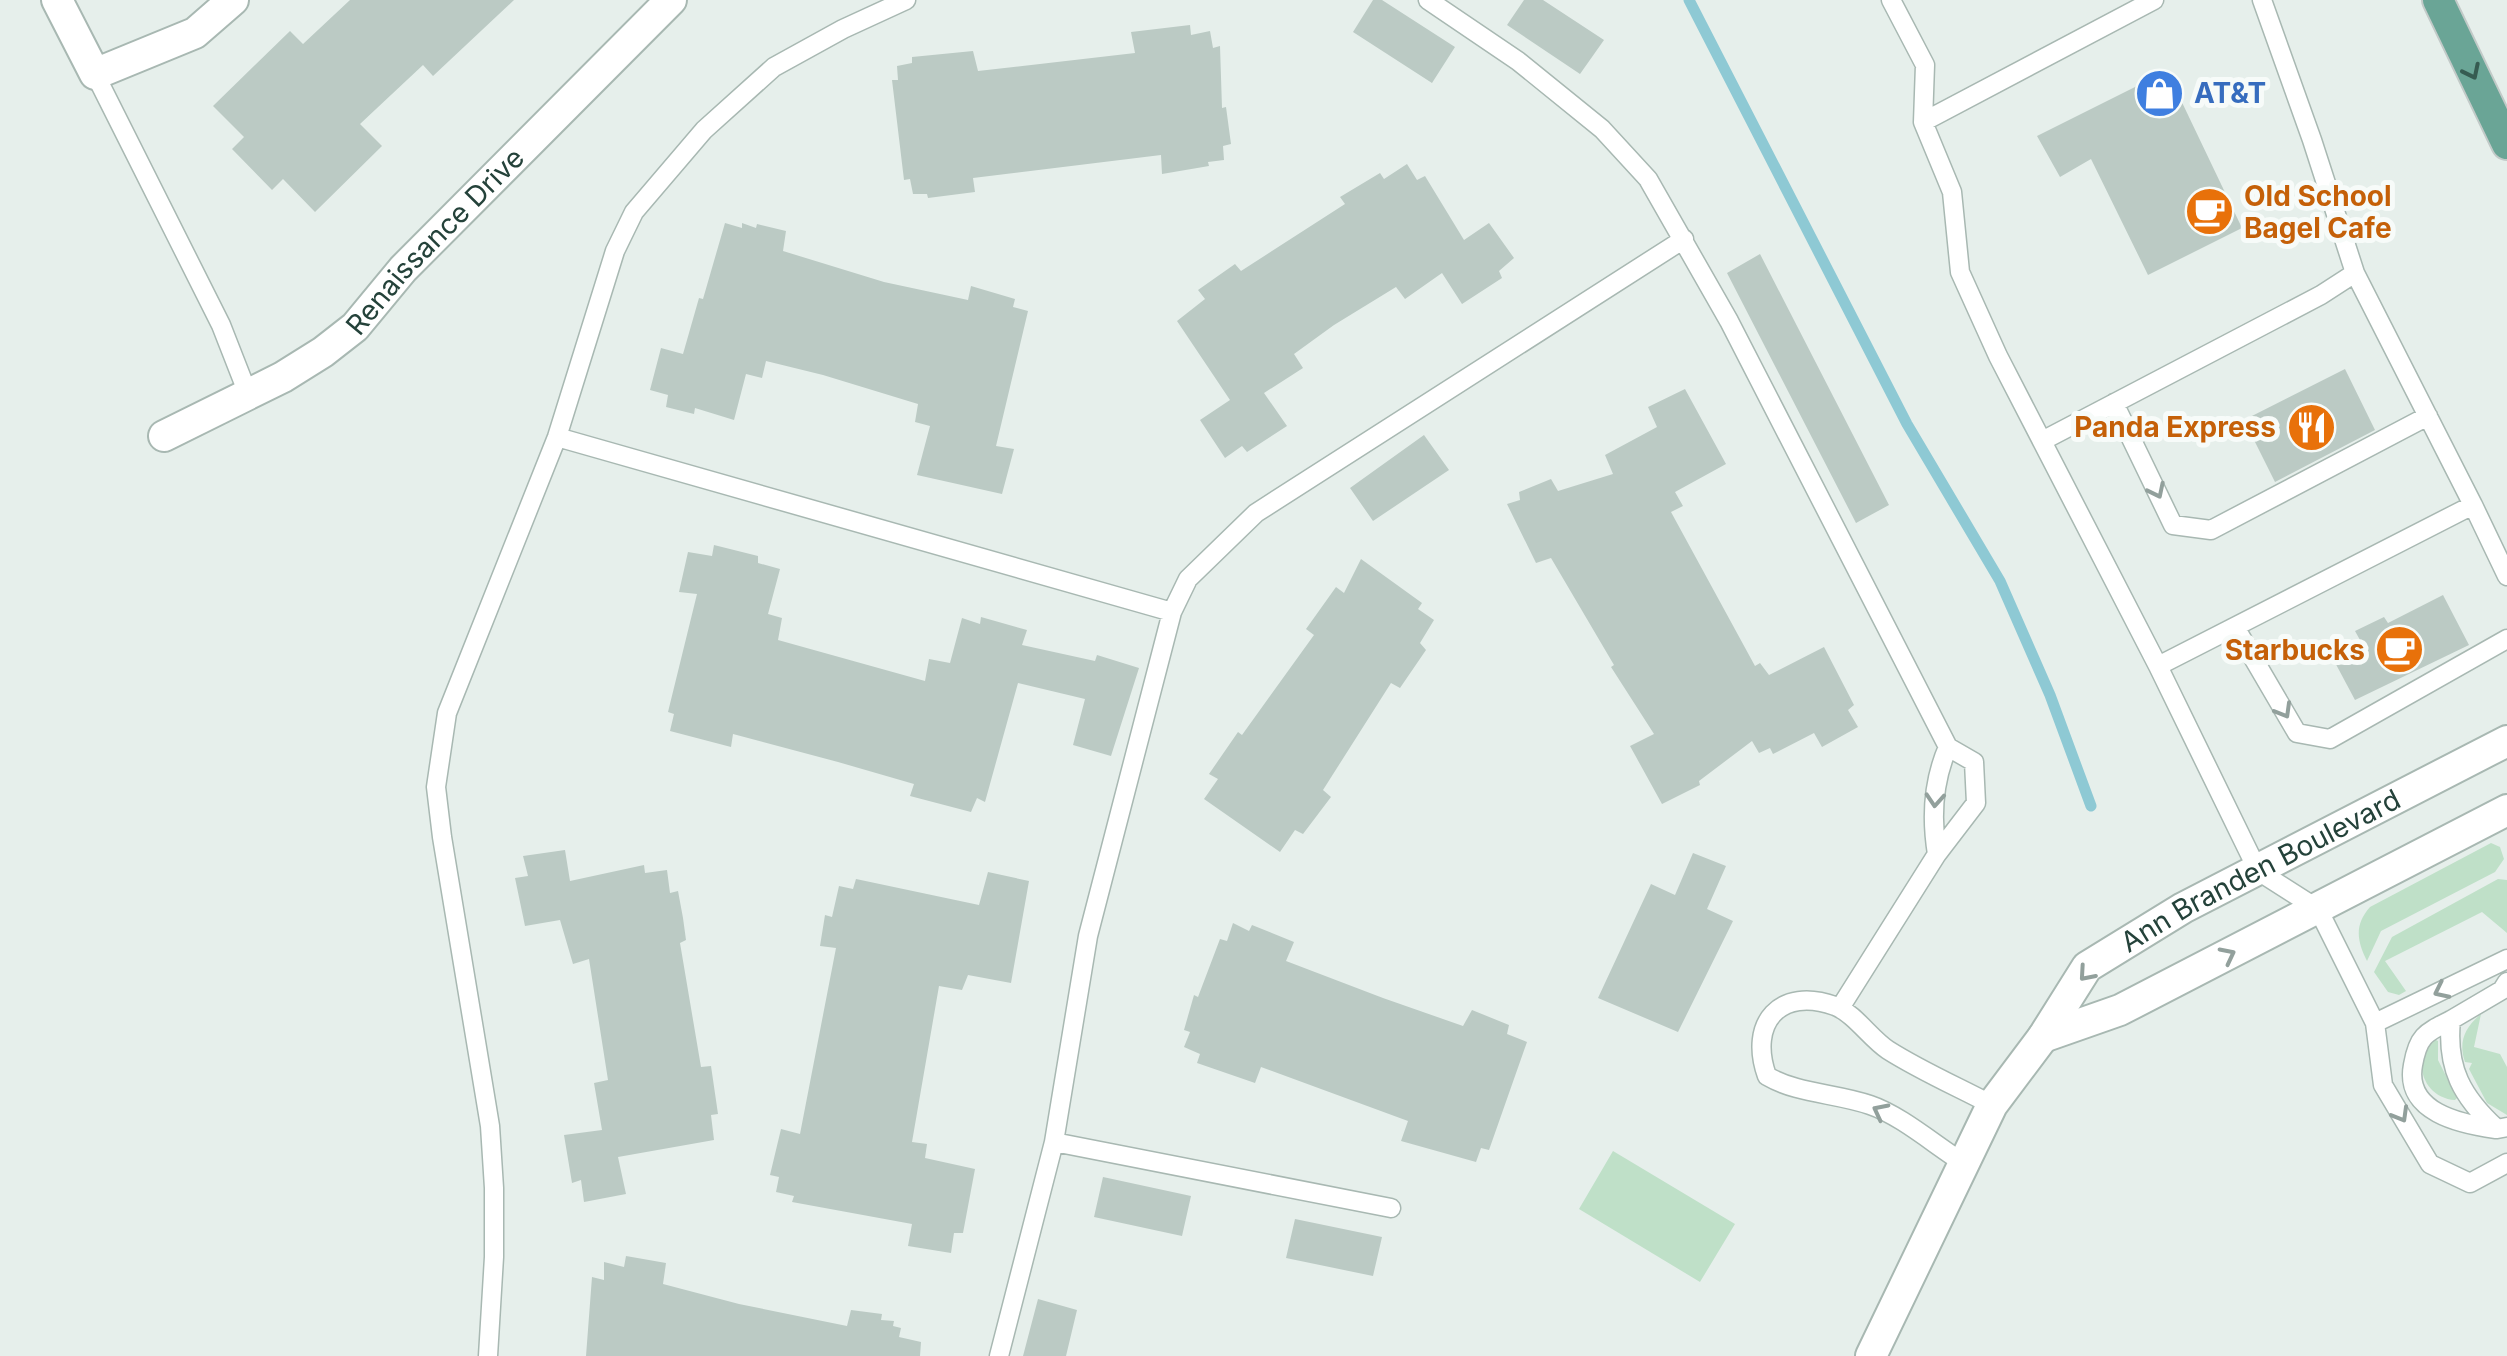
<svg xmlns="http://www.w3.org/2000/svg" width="2507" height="1356" font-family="Inter,sans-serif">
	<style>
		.green { fill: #bfe0c8 }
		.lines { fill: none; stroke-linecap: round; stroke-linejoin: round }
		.stream { stroke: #8ec9d4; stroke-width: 11 }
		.building { fill: #bbcac4 }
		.service-casing { stroke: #a8b8b2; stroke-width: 21 }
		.minor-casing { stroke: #a8b8b2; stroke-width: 34 }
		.primary-casing { stroke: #c2cac8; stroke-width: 34 }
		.service { stroke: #fff; stroke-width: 18 }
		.minor { stroke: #fff; stroke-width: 30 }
		.primary { stroke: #6aa596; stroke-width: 30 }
		.oneway { stroke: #365b51 }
		.oneway2 { stroke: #92a09c }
		.labels { text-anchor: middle; stroke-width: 10; stroke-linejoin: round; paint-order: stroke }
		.shop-label { font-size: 28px; font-weight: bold; fill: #366cbe; stroke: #f7fbf9; text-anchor: start }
		.food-label { font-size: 28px; font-weight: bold; fill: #c56008; stroke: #f7fbf9; text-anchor: end }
		.street-label { font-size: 28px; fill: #24423a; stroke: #f7fbf9 }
	</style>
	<rect width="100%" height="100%" fill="#e6efeb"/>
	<!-- green -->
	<path class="green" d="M2491,843L2500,847L2504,859L2495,872L2381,931L2367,961C2357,941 2354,925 2370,907Z
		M2498,879L2507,880V933L2482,912L2385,961L2406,991L2399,995L2388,992L2374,972L2392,937Z
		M2481,1014L2474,1047L2500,1054L2507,1067V1115L2487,1103L2469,1069L2472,1063L2465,1062C2458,1042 2465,1027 2481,1014Z
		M2434,1039L2438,1041V1060L2457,1098L2455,1100C2424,1098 2410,1061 2434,1039Z
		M1613,1151L1735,1224L1700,1282L1579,1209Z"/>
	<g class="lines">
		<!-- stream -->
		<path class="stream" d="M1689,0L1907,424L2000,581L2050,695L2091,806"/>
	</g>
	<!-- building -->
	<path class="building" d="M350,0H514L433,76L423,65L360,124L382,146L315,212L283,179L272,190L232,149L244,137L213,106L290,31L303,44Z
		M1373,0H1382L1455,47L1432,83L1353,32Z
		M1524,0H1543L1604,40L1580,74L1507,25Z
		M1190,25L1191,35L1210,31L1213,48L1220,46L1222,108L1226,107L1231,144L1223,146L1224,160L1208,162L1209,166L1162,174L1161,155L973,178L975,192L928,198L927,194H913L910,179L904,180L892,80H898L897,66L912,63V57L973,51L978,71L1135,53L1131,32Z
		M2167,71L2242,228L2148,275L2091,159L2060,177L2037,136Z
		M1407,164L1417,180L1425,176L1464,240L1489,223L1514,258L1499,271L1502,278L1462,304L1442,273L1405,299L1396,287L1334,325L1294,354L1303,368L1264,393L1287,426L1247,452L1242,446L1225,458L1200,420L1230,400L1177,321L1205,299L1198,290L1235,264L1241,271L1345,204L1340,197L1380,173L1384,179Z
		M725,223L742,228V223L756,228L757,224L786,231L783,251L884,282L968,300L971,286L1015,299L1013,307L1028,311L996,446L1014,449L1002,494L917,475L930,426L915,422L918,404L823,375L766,361L762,378L746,374L734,420L695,408L694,414L666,407L668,395L650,390L661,348L683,354L699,298L703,299Z
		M1760,254L1889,505L1856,523L1727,273Z
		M2345,369L2375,430L2275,482L2244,420Z
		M1685,389L1726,464L1675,492L1683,506L1671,512L1755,666L1760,663L1769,675L1824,647L1854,705L1848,710L1858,727L1822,747L1814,733L1773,754L1770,748L1759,753L1752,741L1699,781L1700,785L1662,804L1630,746L1654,734L1611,667L1614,665L1551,558L1536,563L1507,504L1520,500L1519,492L1551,479L1558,491L1613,474L1605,455L1657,427L1648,407Z
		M1424,435L1449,470L1373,521L1350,488Z
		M714,545L758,556V563L780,569L768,614L782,618L778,640L925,681L929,659L950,663L962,618L980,624L981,617L1027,630L1022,645L1095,661L1097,655L1139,668L1111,756L1073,745L1085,699L1018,683L985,802L977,798L971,812L910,796L914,784L838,762L733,734L731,747L670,731L674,714L668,712L697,594L679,592L688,552L712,556Z
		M1361,559L1422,603L1418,609L1434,620L1420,643L1426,650L1400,688L1391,683L1323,790L1331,797L1303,834L1295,830L1280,852L1204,799L1218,779L1209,774L1238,732L1242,735L1314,635L1306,629L1336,587L1344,593Z
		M2443,595L2469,645L2355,700L2331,655L2360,640L2355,631L2384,617L2388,623Z
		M565,850L570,881L644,865L645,873L667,870L670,893L678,891L683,918L686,940L680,943L701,1067L711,1066L718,1114L711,1115L714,1140L618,1157L626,1194L584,1202L581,1180L572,1183L564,1135L602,1130L594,1083L608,1080L589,959L573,964L560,920L525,926L515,878L528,876L523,856Z
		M1693,853L1726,866L1707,909L1733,921L1678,1032L1598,998L1651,884L1675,895Z
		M988,872L1029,881L1011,983L968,975L962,990L939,986L912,1142L927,1144L925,1158L975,1169L963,1233H954L951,1253L908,1246L912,1224L792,1202L794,1196L776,1192L779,1177L770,1175L781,1129L800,1134L836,948L820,946L825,915L832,917L839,886L853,889L856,879L979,905Z
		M1233,923L1249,931L1252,925L1294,942L1286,961L1383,998L1463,1026L1472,1010L1509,1025L1507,1034L1527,1042L1489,1150L1481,1148L1476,1162L1401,1141L1408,1121L1261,1067L1255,1083L1197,1063L1200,1054L1184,1047L1190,1032L1184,1030L1194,995L1198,997L1220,939L1227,941Z
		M1103,1177L1191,1196L1182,1236L1094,1217Z
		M1295,1219L1382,1237L1373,1276L1286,1258Z
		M626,1256L666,1263L663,1284L739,1304L847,1326L851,1310L882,1314L881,1320L894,1321L893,1326L901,1328L899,1337L921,1342L920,1356H586L592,1277L604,1280V1262L624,1267Z
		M1038,1299L1077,1310L1066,1356H1023Z"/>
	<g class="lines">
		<defs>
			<path id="service" d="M1428,0L1518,61L1602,129L1648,179L1729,321L1948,747L1974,762L1976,803L1937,854L1840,1008
				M1891,0L1925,65L1923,122
				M2154,0L1923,122L1952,192L1960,272L1998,356L2158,666L2473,505L2355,273L2312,140L2262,0
				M95,74L221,325L248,394
				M2114,403L2173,525L2211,530L2428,416
				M557,437L1172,612
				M2042,441L2321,295L2355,273
				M2473,505L2507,576
				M2235,627L2297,733L2330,739L2507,639
				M2158,666L2258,871L2318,909L2375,1023L2383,1085L2430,1164L2470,1183L2507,1163
				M1937,854C1931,817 1933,781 1948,747
				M2507,982L2502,990L2451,1020C2446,1068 2462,1097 2497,1129L2507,1127
				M2451,1020C2425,1033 2418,1036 2413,1065C2404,1112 2460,1124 2496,1129
				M2375,1023L2507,959
				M1054,1142L1391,1208
				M1962,1162C1935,1145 1900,1115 1870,1105C1835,1093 1798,1094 1767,1076C1748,1023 1780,986 1835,1006C1855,1014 1870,1038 1888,1050C1921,1071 1958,1087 1992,1105
				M488,1356L494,1257V1188L490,1126L442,837L436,787L447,713L557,437L615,251L634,212L704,130L774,67L843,29L906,0
				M999,1356L1054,1142L1088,936L1172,612L1188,579L1256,513L1684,239"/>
			<g id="minor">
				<path d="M57,0L95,74L195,33L233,0"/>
				<path id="s1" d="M164,436L283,377L323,352L355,327L403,269L671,0"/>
				<path d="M2043,1037L2120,1010L2507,810"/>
				<path id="s2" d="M1871,1356L1992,1105L2043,1037L2087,967L2183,908L2507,741"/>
			</g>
			<path id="primary" d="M2438,0L2507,144"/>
		</defs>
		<!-- service casing -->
		<use href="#service" class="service-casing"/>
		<!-- minor casing -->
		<use href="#minor" class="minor-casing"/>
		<!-- primary casing -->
		<use href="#primary" class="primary-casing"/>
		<!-- service -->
		<use href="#service" class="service"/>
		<!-- minor -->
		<use href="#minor" class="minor"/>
		<!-- primary -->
		<use href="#primary" class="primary"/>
	</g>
	<!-- one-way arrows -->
	<defs><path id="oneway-chevron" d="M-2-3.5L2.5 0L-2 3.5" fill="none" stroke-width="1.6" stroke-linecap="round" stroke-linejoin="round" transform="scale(2.5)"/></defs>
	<use class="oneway" href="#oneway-chevron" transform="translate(2472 72) rotate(64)"/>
	<g class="oneway2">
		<use href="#oneway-chevron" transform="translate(2157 491) rotate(64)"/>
		<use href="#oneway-chevron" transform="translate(2284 711) rotate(60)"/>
		<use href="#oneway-chevron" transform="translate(1935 800) rotate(94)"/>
		<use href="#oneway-chevron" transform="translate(2228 955) rotate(-27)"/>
		<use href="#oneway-chevron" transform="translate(2086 974) rotate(131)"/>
		<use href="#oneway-chevron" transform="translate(2441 991) rotate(154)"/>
		<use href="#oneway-chevron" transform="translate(1880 1111) rotate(-153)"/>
		<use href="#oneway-chevron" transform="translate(2401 1115) rotate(60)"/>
	</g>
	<!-- icons -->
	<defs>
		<symbol id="shop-disc" viewBox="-11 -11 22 22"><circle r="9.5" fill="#3f7fe0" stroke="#f7fbf9"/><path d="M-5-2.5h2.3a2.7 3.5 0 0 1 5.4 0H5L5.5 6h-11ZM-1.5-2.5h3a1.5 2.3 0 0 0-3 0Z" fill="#fff"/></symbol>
		<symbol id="cafe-disc" viewBox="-11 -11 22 22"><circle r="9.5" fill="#e8710a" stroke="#f7fbf9"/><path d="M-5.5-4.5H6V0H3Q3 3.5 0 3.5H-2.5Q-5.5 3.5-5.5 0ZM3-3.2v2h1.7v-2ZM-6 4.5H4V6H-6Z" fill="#fff"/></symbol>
		<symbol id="restaurant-disc" viewBox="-11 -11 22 22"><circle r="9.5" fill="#e8710a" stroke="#f7fbf9"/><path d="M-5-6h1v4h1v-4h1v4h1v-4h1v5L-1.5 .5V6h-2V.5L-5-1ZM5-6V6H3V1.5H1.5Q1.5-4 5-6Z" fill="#fff"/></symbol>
	</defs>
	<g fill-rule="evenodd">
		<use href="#shop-disc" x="2132" y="66" width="55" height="55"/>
		<use href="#cafe-disc" x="2182" y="184" width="55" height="55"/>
		<use href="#restaurant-disc" x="2284" y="400" width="55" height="55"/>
		<use href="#cafe-disc" x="2372" y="622" width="55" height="55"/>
	</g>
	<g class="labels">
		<!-- shop labels -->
		<g class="shop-label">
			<text x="2194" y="103">AT&amp;T</text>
		</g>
		<!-- food labels -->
		<g class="food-label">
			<text x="2244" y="206" text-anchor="start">Old School<tspan x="2244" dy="32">Bagel Cafe</tspan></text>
			<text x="2276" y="437">Panda Express</text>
			<text x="2365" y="660">Starbucks</text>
		</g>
		<!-- street labels -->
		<g class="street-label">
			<text dy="10" stroke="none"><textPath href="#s1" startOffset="338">Renaissance Drive</textPath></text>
			<text dy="10" stroke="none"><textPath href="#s2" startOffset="645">Ann Branden Boulevard</textPath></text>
		</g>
	</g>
</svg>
